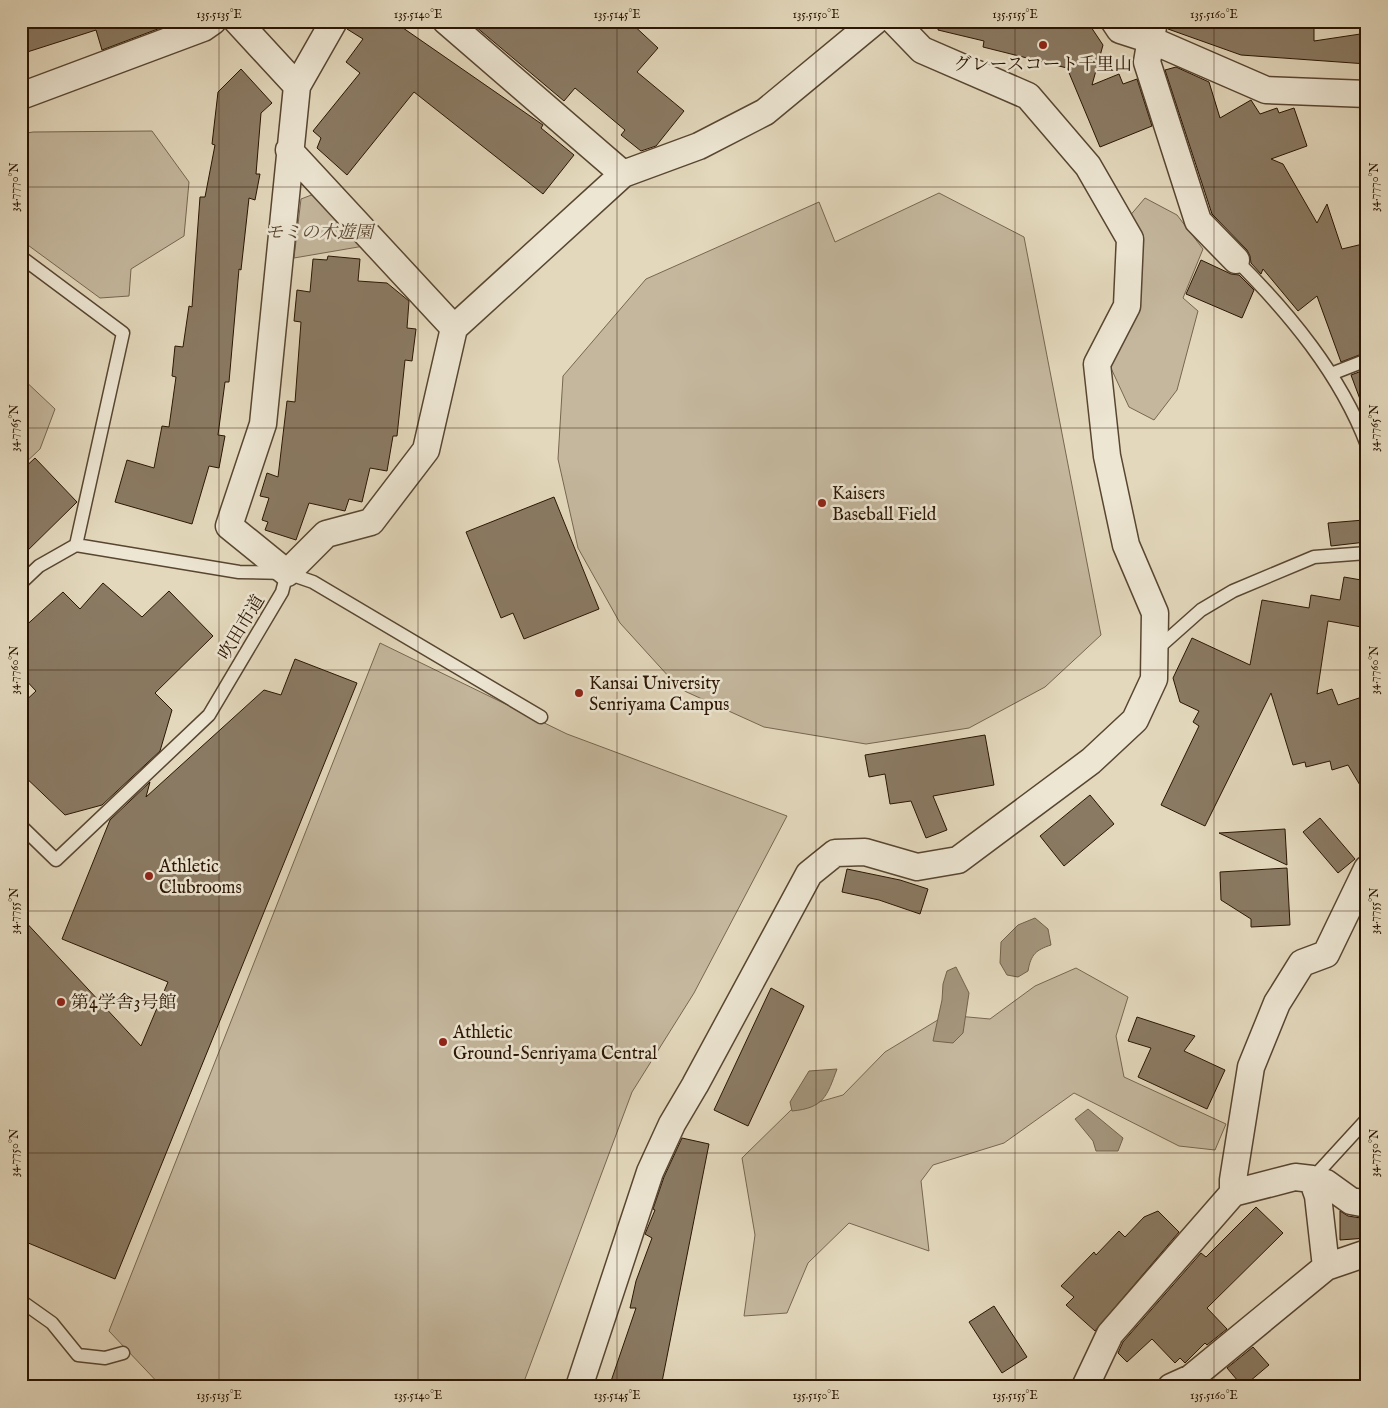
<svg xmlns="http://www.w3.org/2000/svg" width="1388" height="1408" font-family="'IM FELL English','Noto Serif JP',serif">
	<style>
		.green { fill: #c4b79d; stroke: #776650 }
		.water { fill: #a4967d; stroke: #73624c }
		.building { fill: #8a7a63; stroke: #2a1503 }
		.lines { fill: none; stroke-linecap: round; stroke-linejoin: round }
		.lane-casing { stroke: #584631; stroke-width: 15 }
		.street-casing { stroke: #584631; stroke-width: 29 }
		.lane { stroke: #ede6d3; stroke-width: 12 }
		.street { stroke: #ede6d3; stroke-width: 26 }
		.ticks { fill: none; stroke: #2a1503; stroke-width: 1; stroke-opacity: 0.45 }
		.poi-dot { fill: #8f2418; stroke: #ede6d3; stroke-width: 2 }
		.labels { text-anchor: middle; stroke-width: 5; stroke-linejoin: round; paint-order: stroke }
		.poi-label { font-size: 18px; fill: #2a1503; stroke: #ede6d3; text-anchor: start }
		.park-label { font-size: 18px; font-style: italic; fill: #584631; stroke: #ede6d3 }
		.street-label { font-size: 18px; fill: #2a1503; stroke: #ede6d3 }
		.neatline { fill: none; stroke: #2a1503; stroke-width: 2 }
		.ticks-label { font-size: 12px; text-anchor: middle; fill: #2a1503 }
	</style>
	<rect width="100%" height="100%" fill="#e3d8bc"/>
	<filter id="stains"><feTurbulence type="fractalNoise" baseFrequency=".004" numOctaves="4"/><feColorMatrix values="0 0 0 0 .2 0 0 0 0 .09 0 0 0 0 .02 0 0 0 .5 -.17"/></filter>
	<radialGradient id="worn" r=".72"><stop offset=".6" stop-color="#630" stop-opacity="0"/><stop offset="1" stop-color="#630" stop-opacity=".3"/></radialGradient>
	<!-- green -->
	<path class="green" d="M152,131L189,182L184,236L131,269L129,296L100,298L21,240V134L33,132Z
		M939,193L1024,237L1101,635L1045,687L969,728L866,744L764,727L680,689L620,623L578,548L558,459L563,376L646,279L819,202L835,242Z
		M314,194L364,246L294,258L301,199Z
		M1145,198L1177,215L1203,249L1183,298L1198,311L1177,390L1154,420L1129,407L1110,366L1128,218Z
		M21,377L55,409L40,449L21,467Z
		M380,643L567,734L787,816L694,993L632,1092L522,1387H162L109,1331Z
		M1076,968L1128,997L1116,1036L1124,1077L1226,1124L1215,1150L1179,1146L1074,1093L1004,1143L933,1165L921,1181L929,1251L849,1223L808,1263L787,1313L744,1316L755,1235L742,1158L791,1110L843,1095L885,1052L946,1015L990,1019L1035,986Z"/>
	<!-- water -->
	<path class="water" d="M1035,918L1048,929L1051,945C1036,950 1031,954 1028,971L1018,977L1007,975L1000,963L1001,942L1018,925Z
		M956,967L969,993L963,1033L953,1043L933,1041L942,1000L943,984L947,971Z
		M837,1069C827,1096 824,1108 792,1111L790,1102L809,1071Z
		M1088,1109L1123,1138L1118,1151H1096L1093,1141L1075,1119Z"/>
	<!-- building -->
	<path class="building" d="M21,21H170L171,24L102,50L96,30L21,54Z
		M349,21H393L543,125L541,128L574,155L543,194L414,92L347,175L317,148L321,138L313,131L360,73L346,62L363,39L347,29Z
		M469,21H629L658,48L637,72L684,111L656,146L641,151L621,135L625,130L575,88L564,101Z
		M939,21H1087L1103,45L1092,85L1119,74L1123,84L1137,79L1152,126L1100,147L1067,68L983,47L984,41L938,30Z
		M1169,21H1314V41L1367,33V64L1241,55L1168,29Z
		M1176,67L1209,82L1220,118L1251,100L1260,114L1277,108L1279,113L1294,108L1307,146L1271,159L1283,164L1317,223L1327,204L1342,249L1367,243V352L1341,362L1317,296L1298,311L1263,269L1261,274L1251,263L1250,256L1247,250L1212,214L1165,70Z
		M241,69L272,103L261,113L256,174H260L255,200L249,198L241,270L239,269L229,382H225L218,435L225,436L219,468L209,466L192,524L115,502L127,460L154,468L162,426L169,427L176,377L172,376L175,346L183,347L189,306L192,307L200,197H205L215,145L212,144L218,92Z
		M328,256L360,259L358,281L387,283L409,301L407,328L416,329L412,361L405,360L397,436H393L387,471L370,468L362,502L349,499L345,511L309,503L296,540L265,530L268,522L262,520L269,498L260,496L267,473L278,477L287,401L295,402L301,322L294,321L297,290L310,292L313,259L327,260Z
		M1201,260L1231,274L1239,275L1254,290L1242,318L1186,294Z
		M1367,369V410H1364L1351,375Z
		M35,458L77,502L21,557V471Z
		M554,497L599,609L524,639L513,613L501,618L466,532Z
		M1364,520L1366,542L1331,546L1328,523Z
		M1344,577L1367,581V628L1328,621L1317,694L1332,689L1338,705L1359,698L1367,724V797L1348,765L1332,770L1330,761L1306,767L1305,762L1293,765L1271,693L1205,826L1161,805L1199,726L1193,722L1199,711L1180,702L1173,678L1192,638L1250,665L1262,600L1309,608L1311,595L1340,600Z
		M103,583L142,617L169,591L213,636L155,693L172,710L160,751L102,805L65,815L21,773V705L36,691L21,675V630L63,592L80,609Z
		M295,659L357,683L115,1279L21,1240V917L141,1046L168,982L62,939L110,820L150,782L146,797L264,690L281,695Z
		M985,735L994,785L933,796L947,830L926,838L911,801L890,804L885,774L869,777L865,755Z
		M1090,795L1114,824L1064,866L1040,836Z
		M1320,818L1355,859L1338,873L1303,832Z
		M1285,829L1287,865L1219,833Z
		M1287,868L1290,925L1251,927V919L1221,900L1220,872Z
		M847,869L900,880L928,889L920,914L879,900L842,892Z
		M771,988L804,1006L748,1126L714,1110Z
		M1137,1017L1195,1036L1184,1051L1225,1070L1207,1109L1138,1077L1151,1048L1128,1041Z
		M682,1138L709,1144L661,1387H609L636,1308H630L636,1281L652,1238L645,1234L655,1210L653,1209L664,1177Z
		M1256,1207L1283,1233L1207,1308L1227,1329L1207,1345L1205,1343L1185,1363L1180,1358L1175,1363L1152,1339L1127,1362L1118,1353L1123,1342L1201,1253L1206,1257Z
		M1158,1211L1179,1232L1095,1331L1066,1305L1074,1297L1061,1286L1094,1252L1096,1255L1119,1231L1125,1237L1144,1217Z
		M1340,1211L1348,1216L1367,1219V1238L1340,1240Z
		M994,1306L1027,1357L1002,1373L969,1322Z
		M1253,1347L1269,1365L1243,1387L1227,1368Z"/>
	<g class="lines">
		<defs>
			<path id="lane" d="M21,257L123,333L76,545
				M1236,260C1289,313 1340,374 1367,445
				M1331,374L1367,360
				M21,583L39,566L76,545L239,572L287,573L313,582L541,717
				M1156,650L1201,610L1233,591L1314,557L1367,553
				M21,826L56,860L209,715L282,592L287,573
				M1312,1179L1367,1119
				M21,1301L52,1323L78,1355L105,1358L123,1353"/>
			<path id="street" d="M237,21L297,86
				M334,21L297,86L263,424L229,526L287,573L326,534L371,522L426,450L454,328L623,174L699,146L765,112L875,21
				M446,21L623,174
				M1114,21L1120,30L1151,40L1266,90L1367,94
				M1154,21L1147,62L1198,221L1236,260
				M21,96L203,28L213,21
				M289,150L454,328
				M1312,1179L1326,1183L1351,1201L1367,1204
				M1326,1267L1318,1196L1312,1179L1295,1177L1233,1193V1180L1251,1067L1277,1003L1302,963L1326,954L1367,869
				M579,1387L650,1172L672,1124L695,1085L809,874L835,853L865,852L917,867L958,860L1091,761L1135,720L1154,679L1155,613L1126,545L1107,456L1097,364L1127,306L1130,239L1088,166L1028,96L922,50L894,21
				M1085,1387L1110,1334L1233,1193
				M1171,1387L1191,1378L1326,1267L1367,1253"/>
		</defs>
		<!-- lane casing -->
		<use href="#lane" class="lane-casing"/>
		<!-- street casing -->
		<use href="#street" class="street-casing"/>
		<!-- lane -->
		<use href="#lane" class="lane"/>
		<!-- street -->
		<use href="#street" class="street"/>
	</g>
	<!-- ticks -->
	<path class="ticks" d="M219,21V1387M418,21V1387M617,21V1387M816,21V1387M1015,21V1387M1214,21V1387M21,187H1367M21,428H1367M21,670H1367M21,911H1367M21,1153H1367"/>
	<!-- markers -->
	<g class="poi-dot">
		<circle cx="1043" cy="45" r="5"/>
		<circle cx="822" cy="503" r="5"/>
		<circle cx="579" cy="693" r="5"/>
		<circle cx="149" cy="876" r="5"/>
		<circle cx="61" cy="1002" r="5"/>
		<circle cx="443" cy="1042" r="5"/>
	</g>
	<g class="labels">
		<!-- poi labels -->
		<g class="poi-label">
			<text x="1043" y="70" text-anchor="middle">グレースコート千里山</text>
			<text x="832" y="499">Kaisers<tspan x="832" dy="21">Baseball Field</tspan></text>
			<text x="589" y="689">Kansai University<tspan x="589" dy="21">Senriyama Campus</tspan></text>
			<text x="159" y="872">Athletic<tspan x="159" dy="21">Clubrooms</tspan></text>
			<text x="71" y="1008">第4学舎3号館</text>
			<text x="453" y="1038">Athletic<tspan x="453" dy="21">Ground-Senriyama Central</tspan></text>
		</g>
		<!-- park labels -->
		<g class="park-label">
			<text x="319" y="238">モミの木遊園</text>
		</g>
		<!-- street labels -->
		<g class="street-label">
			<text transform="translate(241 627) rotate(-59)" y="6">吹田市道</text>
		</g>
	</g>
	<!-- margin -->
	<rect width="1388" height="1408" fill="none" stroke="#e3d8bc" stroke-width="55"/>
	<rect x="28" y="28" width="1332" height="1352" class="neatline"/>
	<g class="ticks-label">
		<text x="219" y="18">135.5135°E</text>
		<text x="418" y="18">135.5140°E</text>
		<text x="617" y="18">135.5145°E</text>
		<text x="816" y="18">135.5150°E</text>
		<text x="1015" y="18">135.5155°E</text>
		<text x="1214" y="18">135.5160°E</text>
		<text transform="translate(14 187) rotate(-90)" y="4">34.7770°N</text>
		<text transform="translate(1374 187) rotate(-90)" y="4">34.7770°N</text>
		<text transform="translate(14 428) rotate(-90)" y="4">34.7765°N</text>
		<text transform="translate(1374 428) rotate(-90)" y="4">34.7765°N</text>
		<text transform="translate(14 670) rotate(-90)" y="4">34.7760°N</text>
		<text transform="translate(1374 670) rotate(-90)" y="4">34.7760°N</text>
		<text transform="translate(14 911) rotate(-90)" y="4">34.7755°N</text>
		<text transform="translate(1374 911) rotate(-90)" y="4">34.7755°N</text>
		<text transform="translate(14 1153) rotate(-90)" y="4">34.7750°N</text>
		<text transform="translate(1374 1153) rotate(-90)" y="4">34.7750°N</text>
		<text x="219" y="1399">135.5135°E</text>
		<text x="418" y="1399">135.5140°E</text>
		<text x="617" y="1399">135.5145°E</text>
		<text x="816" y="1399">135.5150°E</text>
		<text x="1015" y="1399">135.5155°E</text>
		<text x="1214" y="1399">135.5160°E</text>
	</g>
	<rect width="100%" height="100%" filter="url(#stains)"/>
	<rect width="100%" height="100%" fill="url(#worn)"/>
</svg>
